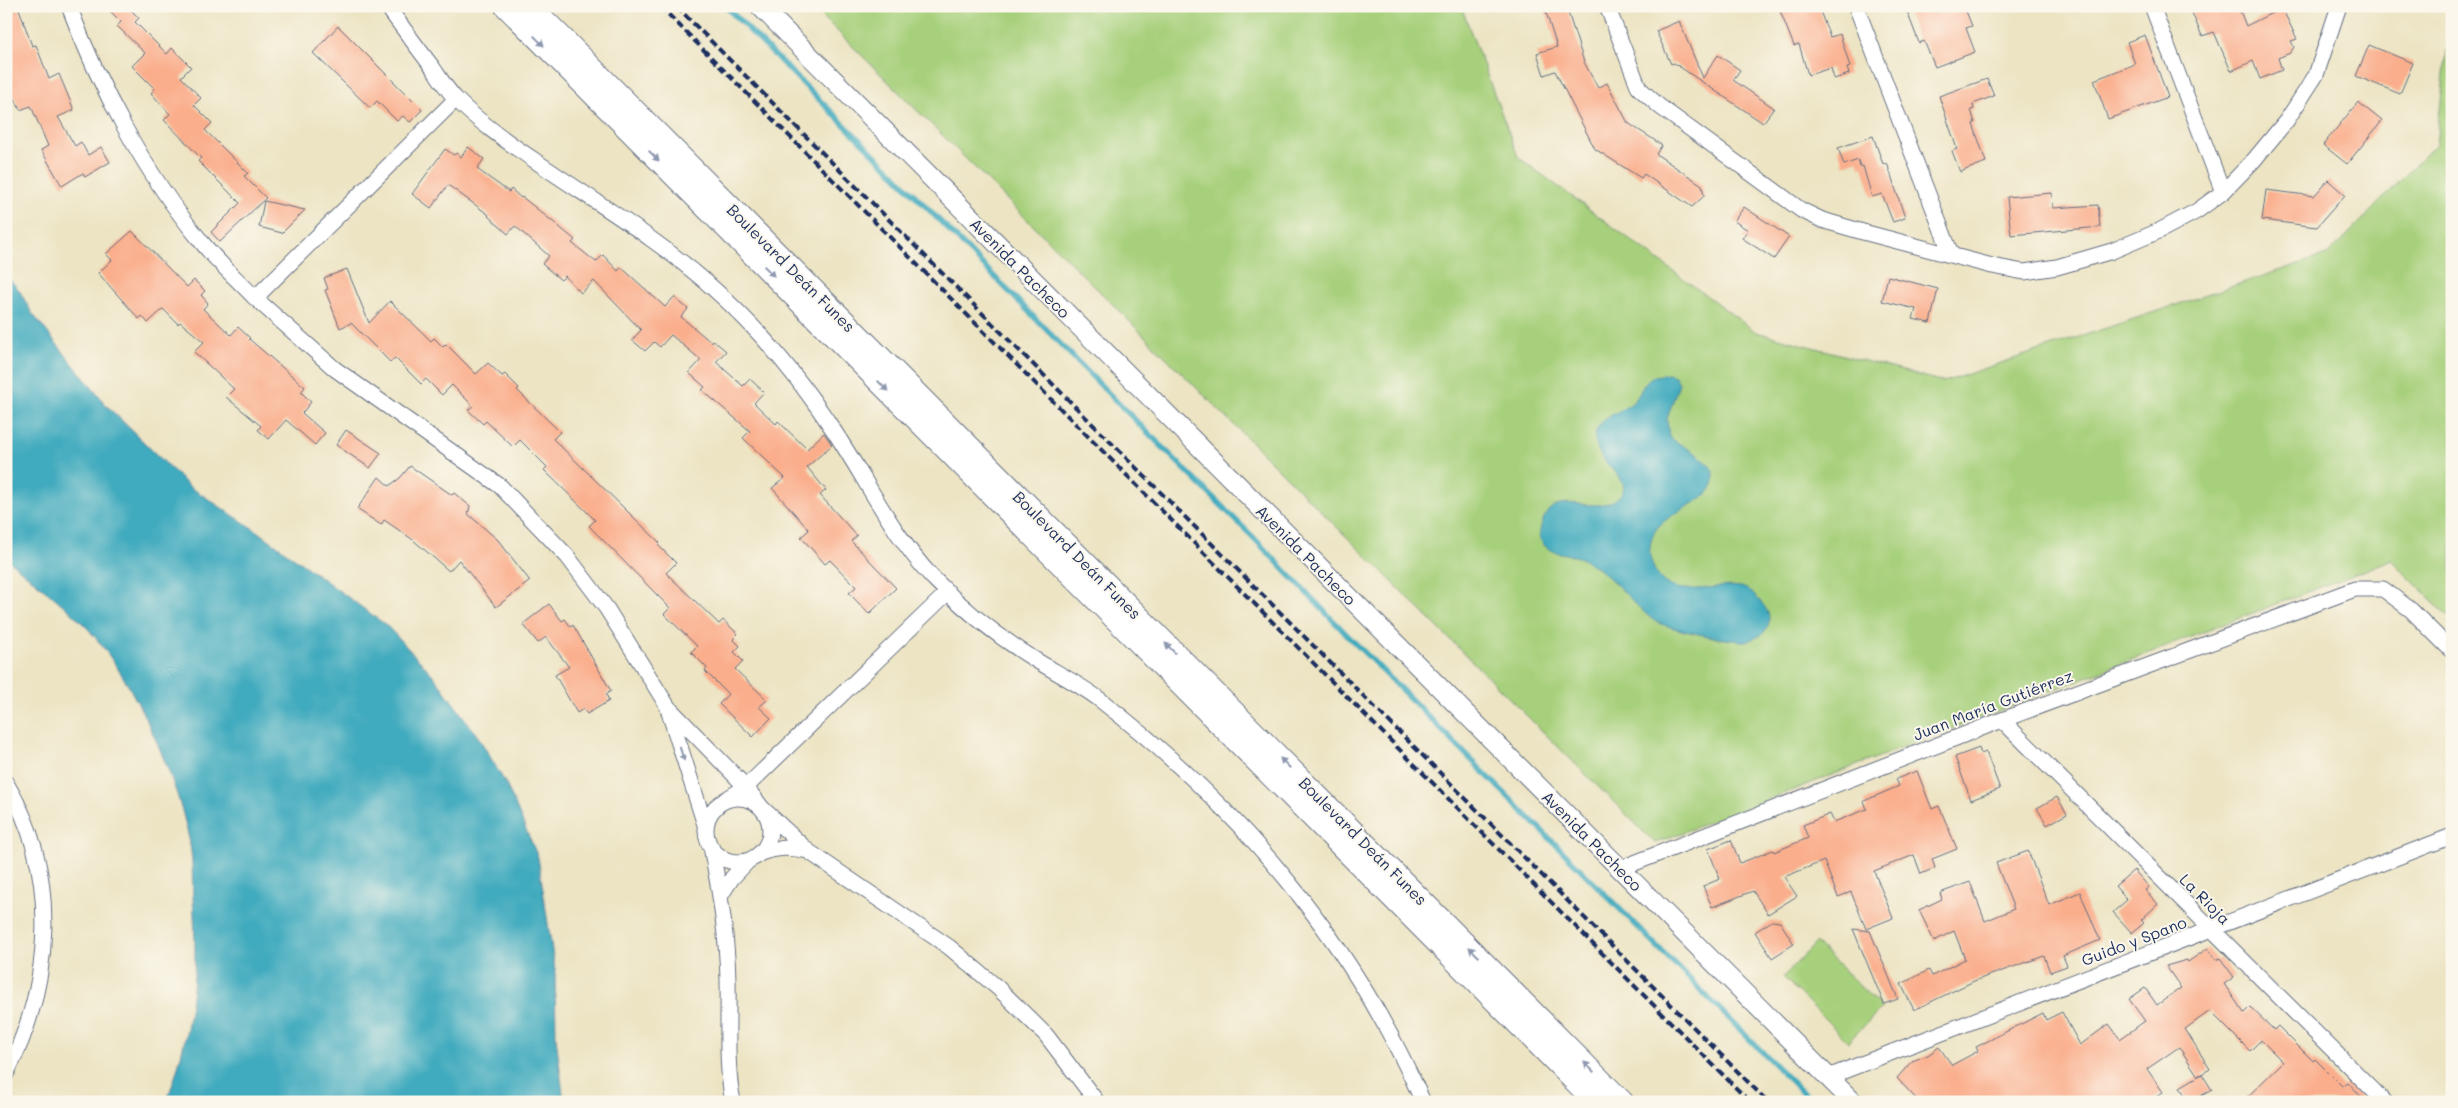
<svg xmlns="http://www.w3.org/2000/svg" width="2458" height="1108" font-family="Mali,sans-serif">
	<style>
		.green { fill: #a7d07b; stroke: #61806c }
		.water { fill: #3faabe; stroke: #2d6c8e }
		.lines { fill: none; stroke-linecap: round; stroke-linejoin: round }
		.stream { stroke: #3faabe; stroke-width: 5.5 }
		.building { fill: #faae8c }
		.minor-casing { stroke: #646e81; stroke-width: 17 }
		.tertiary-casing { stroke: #646e81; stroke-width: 21 }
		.secondary-casing { stroke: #646e81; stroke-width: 23 }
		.minor { stroke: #fff; stroke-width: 15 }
		.tertiary { stroke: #fff; stroke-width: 19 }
		.secondary { stroke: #fff; stroke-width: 21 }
		.rail { stroke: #1b2f5e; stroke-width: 4; stroke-dasharray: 8 4; stroke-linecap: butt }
		.oneway { fill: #8d97ae }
		.labels { text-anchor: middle; stroke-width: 4; stroke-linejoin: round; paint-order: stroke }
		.street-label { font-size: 16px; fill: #1b2f5e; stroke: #fbf7ec }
	</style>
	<rect width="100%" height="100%" fill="#fbf7ec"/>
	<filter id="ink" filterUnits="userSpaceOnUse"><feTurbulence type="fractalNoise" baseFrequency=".02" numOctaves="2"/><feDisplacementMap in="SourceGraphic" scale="10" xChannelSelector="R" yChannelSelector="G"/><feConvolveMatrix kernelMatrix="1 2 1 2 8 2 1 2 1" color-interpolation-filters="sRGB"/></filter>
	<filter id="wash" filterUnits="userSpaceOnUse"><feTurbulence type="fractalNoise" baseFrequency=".0096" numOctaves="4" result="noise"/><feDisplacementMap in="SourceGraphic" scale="20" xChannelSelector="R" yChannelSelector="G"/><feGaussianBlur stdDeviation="1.12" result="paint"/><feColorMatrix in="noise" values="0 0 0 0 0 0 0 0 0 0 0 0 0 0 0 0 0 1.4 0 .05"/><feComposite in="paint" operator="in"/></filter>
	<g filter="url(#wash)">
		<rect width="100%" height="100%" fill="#ece4c3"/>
		<!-- green -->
		<path class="green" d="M812,6H1461L1518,157L1756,332L1944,382L2329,254L2436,144L2452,6V620L2391,560L1655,843Z
			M1816,943L1882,1008L1848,1042L1783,977Z"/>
		<!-- water -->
		<path class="water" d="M6,275L19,290L32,313L106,405L155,453L190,487L263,535L386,625L433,675L479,738L506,784L538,857L555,970L556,1037L564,1102H166C184,1058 195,997 195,950C195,932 194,914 193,897C192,882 193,866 191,851C182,786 133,678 89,630C64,603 34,582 6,558Z
			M1668,374L1675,376L1679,383L1667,419L1669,437C1688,451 1730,465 1708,493C1693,506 1672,512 1658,527C1651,535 1648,549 1651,560C1664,607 1708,582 1741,587C1749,589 1754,595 1760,601C1765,607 1770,613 1769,622C1768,627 1765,632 1761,635C1756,638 1751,640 1746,641C1732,642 1663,628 1653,620C1633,604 1618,583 1597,568C1592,564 1586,560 1580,558C1567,552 1544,555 1540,537C1539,531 1542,523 1544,518C1557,488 1592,516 1616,499C1635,485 1613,472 1605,461C1600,456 1596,446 1595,439C1594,418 1621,413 1633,402C1641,395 1642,382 1652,377C1657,375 1663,375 1668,374Z"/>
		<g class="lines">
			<!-- stream -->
			<path class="stream" d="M725,6L892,172L1120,405L1253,537L1351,639L1812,1102"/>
		</g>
		<g id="blocks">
			<!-- building -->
			<path class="building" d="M6,6H18L32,46L36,45L49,79L59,74L74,110L58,117L75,146L81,142L88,155L101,147L110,162L85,177L83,173L62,186L41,150L48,146L31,106L20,110L6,78Z
				M105,6H127L139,18L135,22L167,54L172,48L191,67L181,77L201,98L194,105L212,123L205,130L248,173L244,176L266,198L220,242L211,232L240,203L198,161L201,158L164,120L170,114L151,93L155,89L132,66L145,53L117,26L121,22Z
				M1544,6H1566L1584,62L1598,88L1607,83L1628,123L1662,145L1656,154L1702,185L1704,196L1692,207L1644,174L1641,178L1595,149L1555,71L1544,75L1537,53L1557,47Z
				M1778,6H1818L1830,37L1840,34L1850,67L1847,68L1849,74L1834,79L1831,68L1808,75L1799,44L1794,46Z
				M1905,6H1964L1972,26L1966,28L1975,52L1935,67L1924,41L1919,43Z
				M2189,6H2238L2246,26L2282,8L2297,39L2291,41L2294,47L2290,53L2278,58L2282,70L2260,79L2253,61L2231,71L2214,32L2202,36Z
				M1679,21L1703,78L1718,55L1740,70L1733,80L1774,108L1763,123L1674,63L1671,64L1656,31Z
				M338,26L422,110L410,122L403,116L397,121L377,101L370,108L313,53Z
				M2145,35L2168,97L2108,119L2094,80L2135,64L2127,42Z
				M2369,45L2413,63L2400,94L2356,76Z
				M1987,79L1994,96L1973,104L1974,109L1971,110L1975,123L1973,124L1986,162L1960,172L1952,151L1957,149L1939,96Z
				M2358,102L2382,121L2347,164L2323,145Z
				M1873,136L1883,164L1887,163L1905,218L1893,222L1882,194L1872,197L1863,166L1860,167L1858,160L1844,165L1838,148Z
				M468,147L484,159L477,169L509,192L511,189L521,198L522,197L557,225L575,240L572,243L596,262L603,255L618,271L621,267L665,307L674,297L688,309L681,317L711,342L713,340L726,351L716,362L743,386L750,379L764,392L754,403L776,424L778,421L807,449L824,433L832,445L807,467L826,490L820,495L857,536L851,541L896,588L869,614L849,593L856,587L830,560L825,564L801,537L809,530L772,488L785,478L743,438L750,431L702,390L705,387L689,373L701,360L671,335L660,347L654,342L645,351L632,340L641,330L594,281L581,293L565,276L561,280L542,264L549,256L515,226L508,234L488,216L489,215L448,185L431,208L412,194L445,149L454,155L456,153L461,157Z
				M2328,180L2345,195L2317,227L2262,220L2266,190L2314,196Z
				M2052,193L2053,208L2098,205L2100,227L2011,235L2007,197Z
				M264,201L305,210L282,233L259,227Z
				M1744,207L1789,237L1774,259L1742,238L1748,230L1734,221Z
				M132,231L187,287L194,280L205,291L201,295L208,303L203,309L231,335L238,327L250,338L249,339L305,387L301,392L311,402L302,413L325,433L315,445L286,420L269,439L258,430L261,426L226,397L234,389L194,352L204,342L180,322L178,324L163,309L148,323L142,316L139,319L98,273L112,260L106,254Z
				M347,269L369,323L390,301L431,341L434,338L443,347L446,344L476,374L488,363L502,376L505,374L519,388L517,390L560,432L553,439L660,543L658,545L676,563L666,573L719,624L723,620L738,634L733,639L740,646L734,652L743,661L735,669L767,700L759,707L771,718L753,737L719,704L728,694L705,671L707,668L691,652L697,646L664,614L670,608L589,526L595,520L544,470L547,467L520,440L513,447L486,421L483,424L468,410L473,406L452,385L442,395L426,379L421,384L395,358L390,362L351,323L340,328L325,290L328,289L324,278Z
				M1888,276L1938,289L1930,323L1913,319L1916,309L1882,301Z
				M346,430L381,453L370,468L336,445Z
				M410,466L452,495L454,493L470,506L468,514L498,540L530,581L496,607L459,560L449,571L412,539L384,520L381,525L357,509L379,477L389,486L400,478Z
				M549,604L562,621L565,619L571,627L573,625L611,691L606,694L609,701L587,714L583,709L577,713L555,675L569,667L546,637L538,643L523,624Z
				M1979,748L1981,754L1986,752L2000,789L1971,800L1955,757Z
				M1917,771L1932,809L1939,806L1957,849L1932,859L1935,868L1921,874L1914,855L1874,871L1893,918L1866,929L1851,892L1838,897L1824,861L1784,877L1797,896L1768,914L1753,891L1712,907L1703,886L1720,879L1708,849L1731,840L1740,863L1773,850L1774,852L1808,838L1803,825L1830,814L1834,822L1867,809L1864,801L1899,786L1896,779Z
				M2057,797L2067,814L2047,825L2037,808Z
				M2028,851L2049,905L2080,892L2100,940L2063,956L2067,966L2050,972L2044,956L1974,981L1914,1010L1901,984L1929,970L1932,976L1965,959L1954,931L1934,941L1919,910L1942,899L1940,893L1970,882L1985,921L2014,909L1996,863Z
				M2134,870L2149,887L2145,890L2158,904L2141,920L2144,923L2132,933L2113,912L2127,900L2115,886Z
				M1772,921L1780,922L1794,944L1772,958L1755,932Z
				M1853,929L1870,931L1898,999L1884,1004Z
				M2208,948L2216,960L2220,958L2234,977L2224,984L2244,1013L2250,1007L2274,1030L2278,1026L2313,1061L2315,1059L2342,1086L2348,1082L2366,1102H2242L2283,1062L2261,1040L2250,1051L2210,1011L2185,1029L2210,1069L2198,1076L2179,1047L2147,1069L2163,1092L2149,1102H1919L1897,1078L1912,1061L1928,1055L1939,1047L1952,1065L1978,1051L1976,1047L2043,1013L2046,1020L2062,1012L2080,1045L2109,1024L2120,1039L2145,1021L2129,999L2145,988L2157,1005L2181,988L2166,966L2187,960L2188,962Z
				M2202,1074L2212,1090L2189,1102L2180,1087Z"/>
		</g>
	</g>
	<g filter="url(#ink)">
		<use href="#blocks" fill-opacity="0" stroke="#646e81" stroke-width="1"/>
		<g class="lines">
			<defs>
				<path id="minor" d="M69,6C99,87 145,173 200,240C216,261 237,279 255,298L456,99
					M387,6C402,27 417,47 433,68C440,78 447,90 456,99C477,121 509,143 534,160C595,202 660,240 715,290C761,331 800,379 834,431C866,479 892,534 932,577C962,608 997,636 1034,659C1055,672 1079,684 1099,699C1240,808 1351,938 1423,1102
					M1607,6L1639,88L1659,106L1801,210L1822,220L1863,232L1992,266L2024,272L2057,267L2112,251L2159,231L2197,211L2223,192L2254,160L2287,120L2316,75L2339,6
					M1856,6L1951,254
					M2152,6L2223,192
					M255,298L335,369L500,486L567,556L607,609L668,707L746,787L762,808L808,851L949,947L998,988L1046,1035L1097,1102
					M668,709L706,828
					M2002,720L2385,1102
					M6,783C60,871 53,984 6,1074
					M706 830a32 32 0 1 1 64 0a32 32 0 1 1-64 0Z
					M725,800L746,787L948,592
					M711,847C720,891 727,935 728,980C729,1021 725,1061 733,1102
					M761,853C778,847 790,847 808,851
					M1619,869L2002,720L2355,589H2383L2411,610L2452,651
					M721,895L732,878L749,860
					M1828,1077L2452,836"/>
				<path id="tertiary" d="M760,6L1853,1102"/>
				<path id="secondary" d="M505,6L1595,1102
					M531,6L1623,1102"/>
			</defs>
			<!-- minor casing -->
			<use href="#minor" class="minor-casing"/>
			<!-- tertiary casing -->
			<use href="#tertiary" class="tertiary-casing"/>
			<!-- secondary casing -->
			<use href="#secondary" class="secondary-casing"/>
			<!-- minor -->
			<use href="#minor" class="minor"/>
			<!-- tertiary -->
			<use href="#tertiary" class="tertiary"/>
			<!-- secondary -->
			<use href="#secondary" class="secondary"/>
			<!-- rail -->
			<path class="rail" d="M660,6L1750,1102
				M676,6L1768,1102"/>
		</g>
		<!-- one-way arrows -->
		<defs><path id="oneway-solid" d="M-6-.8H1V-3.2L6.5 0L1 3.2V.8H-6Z" transform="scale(1.25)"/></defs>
		<g class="oneway">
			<use href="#oneway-solid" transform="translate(539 41) rotate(45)"/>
			<use href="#oneway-solid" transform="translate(654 156) rotate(45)"/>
			<use href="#oneway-solid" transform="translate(769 271) rotate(45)"/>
			<use href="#oneway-solid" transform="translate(883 386) rotate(45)"/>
			<use href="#oneway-solid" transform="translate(1170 648) rotate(-135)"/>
			<use href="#oneway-solid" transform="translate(682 754) rotate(72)"/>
			<use href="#oneway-solid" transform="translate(1285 763) rotate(-135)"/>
			<use href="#oneway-solid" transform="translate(1474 952) rotate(-135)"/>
			<use href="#oneway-solid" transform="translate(1589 1067) rotate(-135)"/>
		</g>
	</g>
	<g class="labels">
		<!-- street labels -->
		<g class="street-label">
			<text transform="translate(791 268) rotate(45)" y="6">Boulevard Deán Funes</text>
			<text transform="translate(1020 268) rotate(45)" y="6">Avenida Pacheco</text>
			<text transform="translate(1077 555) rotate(45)" y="6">Boulevard Deán Funes</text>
			<text transform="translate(1306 555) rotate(45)" y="6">Avenida Pacheco</text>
			<text transform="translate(1993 705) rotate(-21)" y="6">Juan María Gutiérrez</text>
			<text transform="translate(1363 841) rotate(45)" y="6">Boulevard Deán Funes</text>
			<text transform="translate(1592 841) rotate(45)" y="6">Avenida Pacheco</text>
			<text transform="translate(2205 899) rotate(45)" y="6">La Rioja</text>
			<text transform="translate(2134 941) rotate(-21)" y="6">Guido y Spano</text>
		</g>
	</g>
	<!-- margin -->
	<rect width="2458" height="1108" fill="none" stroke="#fbf7ec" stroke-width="25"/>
</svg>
